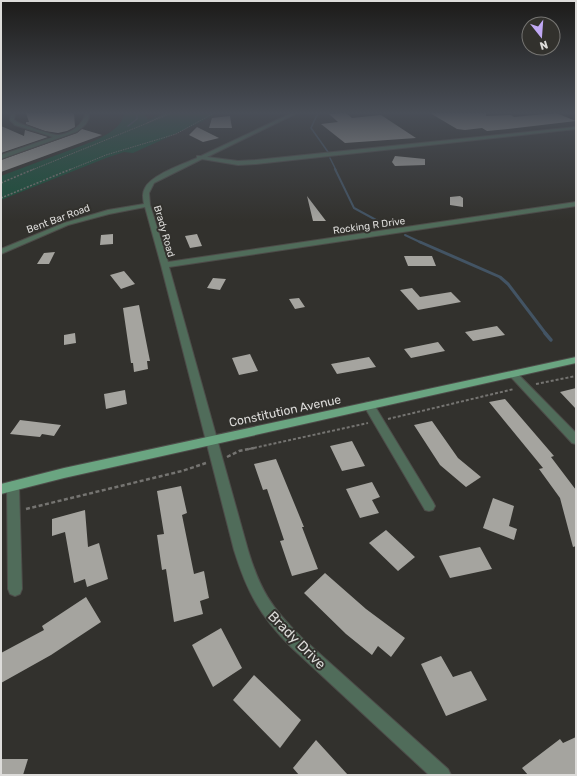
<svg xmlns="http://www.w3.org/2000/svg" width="577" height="776" font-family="Rubik,sans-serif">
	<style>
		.green { fill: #194f39 }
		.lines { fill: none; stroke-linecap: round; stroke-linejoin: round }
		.stream-far3 { stroke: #435464; stroke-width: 1.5 }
		.stream-far2 { stroke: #435464; stroke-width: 2 }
		.stream-far1 { stroke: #435464; stroke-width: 3 }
		.stream { stroke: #435464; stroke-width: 3.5 }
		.building { fill: #a5a49f }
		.minor-casing { stroke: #4d4c49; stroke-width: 2 }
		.primary-casing { stroke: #4d4c49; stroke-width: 2 }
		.path-far3 { stroke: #757471; stroke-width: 1; stroke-dasharray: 1.5 1; stroke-linecap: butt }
		.path-far2 { stroke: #757471; stroke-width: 1.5; stroke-dasharray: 2 1.5; stroke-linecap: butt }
		.path-far1 { stroke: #757471; stroke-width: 2; stroke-dasharray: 3 2; stroke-linecap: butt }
		.path { stroke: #757471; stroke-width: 2.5; stroke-dasharray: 4 2.5; stroke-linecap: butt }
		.minor { fill: #506c5a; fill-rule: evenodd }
		.primary { fill: #6aa581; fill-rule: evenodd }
		.labels { text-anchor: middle; stroke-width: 4; stroke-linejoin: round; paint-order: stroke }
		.far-street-label { font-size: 10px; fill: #dddcda; stroke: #32312d }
		.street-label { font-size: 12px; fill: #dddcda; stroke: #32312d }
		.near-street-label { font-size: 14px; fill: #dddcda; stroke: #32312d }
	</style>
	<rect width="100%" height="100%" fill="#32312d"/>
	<!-- green -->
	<path class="green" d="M124,113H144L148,120L165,113H217L197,124L133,153L124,152L106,158L1,200V176L94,141C106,135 123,127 124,113Z"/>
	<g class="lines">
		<!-- stream-far3 -->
		<path class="stream-far3" d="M318,113L311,128L328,152
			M128,126L137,119V113
			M330,158L336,170"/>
		<!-- stream-far2 -->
		<path class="stream-far2" d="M335,169L354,208L389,227
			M405,235L422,243"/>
		<!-- stream-far1 -->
		<path class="stream-far1" d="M420,242L500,277L508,284L546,334"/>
		<!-- stream -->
		<path class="stream" d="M545,333L551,340"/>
	</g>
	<!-- building -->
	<path class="building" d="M26,113H74L75,127L67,131L58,133L45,131L26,124V122H29Z
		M341,113H346L352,118L381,115L416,138L345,143L321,124L338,122L329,114Z
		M430,113H486V116L511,115L514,117L556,113L576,121L508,129L487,131L482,128L465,130L457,129Z
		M230,116L232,128H209L212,118Z
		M1,126L24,136L25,130L48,137L1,153Z
		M197,127L219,138L203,142L189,135Z
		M82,129L102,135L1,172V160L77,133Z
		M395,156L425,159V165L395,166L392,162Z
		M307,196L326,221H313Z
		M460,196L463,198V207L450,205V197Z
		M113,234V244L100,245L101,235Z
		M197,234L202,246L190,248L185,236Z
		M55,252L49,264H37L44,253Z
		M404,256H432L436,266H408Z
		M124,271L135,284L121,289L110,275Z
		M213,278L226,279L220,290L207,288Z
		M412,288L420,297L451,292L461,302L418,310L400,290Z
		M299,298L305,307L295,309L289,299Z
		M139,305L150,361H147L148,369L134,372L133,363H131L123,308Z
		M497,326L505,335L473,341L465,332Z
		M75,333L76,343L64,345V335Z
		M438,342L445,351L411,358L404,349Z
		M250,354L258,371L239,375L232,358Z
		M369,357L376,367L337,374L331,364Z
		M576,388V409L560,392Z
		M125,390L127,404L106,409L104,394Z
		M505,399L554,456L551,457L576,490V546L573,547L560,498L539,469L543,468L489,402Z
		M20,420L61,425L54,436L42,434L40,437L10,434Z
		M432,421L458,458L481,477L466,487L440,465L414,425Z
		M352,441L365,466L342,471L330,446Z
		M276,459L304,527H302L318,569L292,576L280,541L284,540L267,489L263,490L254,464Z
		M372,482L380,497L372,500L379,513L360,518L346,489Z
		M181,486L187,513L182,515L194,574L204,571L209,598L200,601L203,614L174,622L166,569L162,570L157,535L164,534L157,491Z
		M493,498L514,506L509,526L517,529L514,540L483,528Z
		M85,510L88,547L99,543L108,579L87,587L85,579L74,583L65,532L52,536V519Z
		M386,530L415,557L398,571L369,543Z
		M480,547L492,569L450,578L439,556Z
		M325,573L366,609L405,638L391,657L378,646L372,655L346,634L304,593Z
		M86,597L101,622L51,655L1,683V653L44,630L42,626Z
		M221,628L242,668L213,687L192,645Z
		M441,656L453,677L471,671L487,700L446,716L421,664Z
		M254,675L301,720L280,748L233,700Z
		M576,737V775H528L522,768L560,739L563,743Z
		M316,740L348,775H299L293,768Z
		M1,759H28L23,775H1Z"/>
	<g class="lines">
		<defs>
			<path id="minor" d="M11,113H15L14,120L19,123C27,126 51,135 58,135C71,134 84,124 85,113H89C90,122 83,127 76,132L1,159V155L53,137L15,125L10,120Z
				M292,113H297L207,157L238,161L256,160L576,127V129L256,164L238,165L202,159L154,183L149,193L150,205L168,262L576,202V206L169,267L248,550C260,590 271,607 301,637L448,769L451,775H429L291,647C260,616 247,592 234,550L161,265L145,207L109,214L68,225L1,254V249L64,223L108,210L144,204C143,198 142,193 145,188C151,175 183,164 197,158V156H201Z
				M513,371L516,372L576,433V444L572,443L510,376L508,374L510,372Z
				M369,402L373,403L433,502L435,506L433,510L429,511L425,510L364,406L365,403Z
				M13,481L17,483L19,486L22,589L20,594L15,596L10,594L8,589L7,486L9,483Z"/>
			<path id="primary" d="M576,357V363L64,478L1,494V484L64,468Z"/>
		</defs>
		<!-- minor casing -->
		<use href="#minor" class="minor-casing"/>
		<!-- primary casing -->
		<use href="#primary" class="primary-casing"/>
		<!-- path-far3 -->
		<path class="path-far3" d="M147,123L168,113
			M32,170L172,113
			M69,170L106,155L176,134L214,113"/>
		<!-- path-far2 -->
		<path class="path-far2" d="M1,183L34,169
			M1,198L71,169"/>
		<!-- path-far1 -->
		<path class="path-far1" d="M536,384L576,376
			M388,419L514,389
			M249,449L368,423"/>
		<!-- path -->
		<path class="path" d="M227,457L239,451L254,448
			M26,509L182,471L206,463"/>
		<!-- minor -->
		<use href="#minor" class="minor"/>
		<!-- primary -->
		<use href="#primary" class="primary"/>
	</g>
	<!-- sky -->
	<linearGradient id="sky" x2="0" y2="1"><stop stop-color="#1c1b19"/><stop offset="0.51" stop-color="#494e57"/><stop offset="1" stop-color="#494e57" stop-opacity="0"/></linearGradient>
	<rect width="577" height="221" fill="url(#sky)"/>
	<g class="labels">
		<!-- far-street labels -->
		<g class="far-street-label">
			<text transform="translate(58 218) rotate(-20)" y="4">Bent Bar Road</text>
			<text transform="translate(369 225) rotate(-8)" y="4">Rocking R Drive</text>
			<text transform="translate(165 231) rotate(74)" y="4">Brady Road</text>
		</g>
		<!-- street labels -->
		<g class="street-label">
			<text transform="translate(285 411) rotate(-12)" y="4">Constitution Avenue</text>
		</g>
		<!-- near-street labels -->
		<g class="near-street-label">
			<text transform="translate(297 640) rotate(45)" y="5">Brady Drive</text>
		</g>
	</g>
	<!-- border -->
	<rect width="577" height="776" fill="none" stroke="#dddcda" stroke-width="4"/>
	<!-- north arrow -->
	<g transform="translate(541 36) rotate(163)"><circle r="19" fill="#32312d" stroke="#767572"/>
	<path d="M0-3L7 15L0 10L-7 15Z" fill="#c0a8f4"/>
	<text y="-6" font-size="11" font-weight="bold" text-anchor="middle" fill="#dddcda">N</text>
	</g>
</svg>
